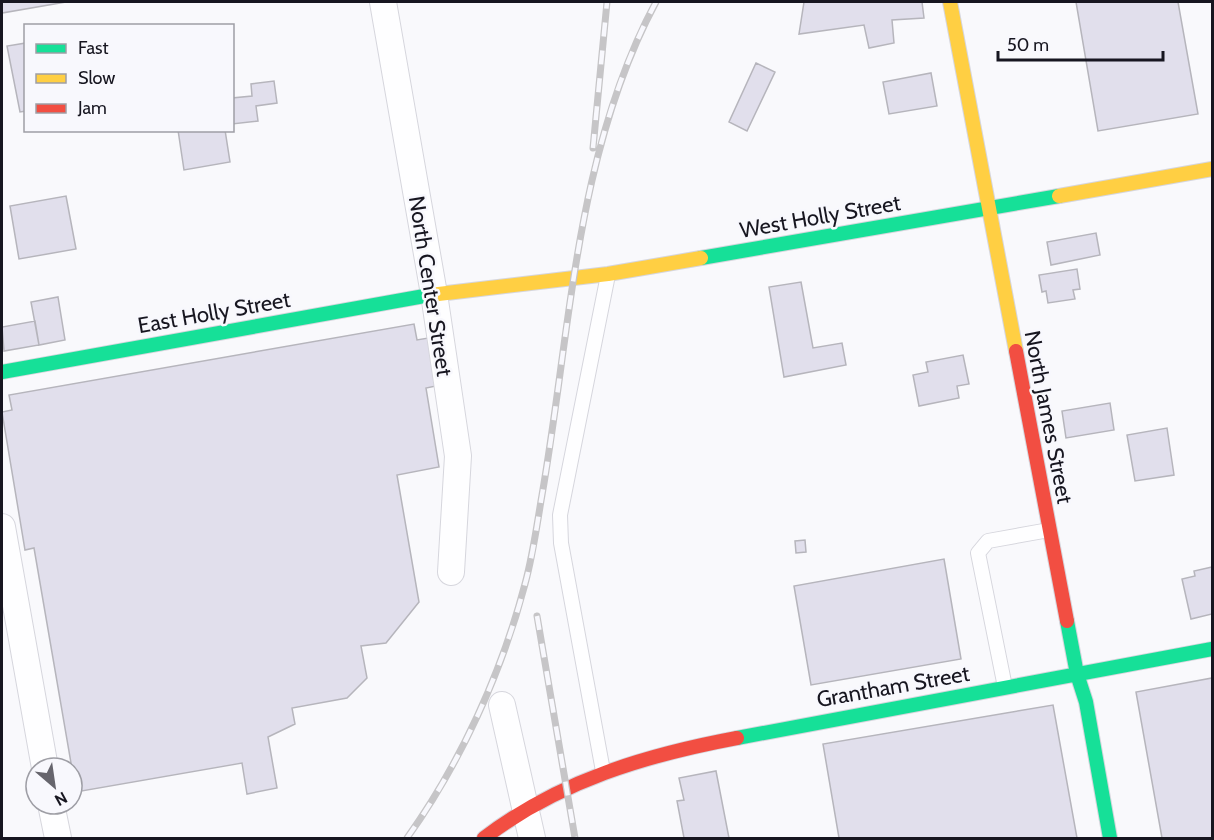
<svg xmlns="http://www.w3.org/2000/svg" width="1214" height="840" font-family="Cabin,sans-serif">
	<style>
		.building { fill: #e1dfec; stroke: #b6b5bc; stroke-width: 1.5 }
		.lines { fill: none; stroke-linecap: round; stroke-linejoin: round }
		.lane-casing { stroke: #d6d6dd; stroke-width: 16 }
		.street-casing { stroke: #d6d6dd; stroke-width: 28 }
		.fast-casing { stroke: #d6d6dd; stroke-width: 16 }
		.slow-casing { stroke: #d6d6dd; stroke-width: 16 }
		.jam-casing { stroke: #d6d6dd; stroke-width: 16 }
		.lane { stroke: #fefeff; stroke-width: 14 }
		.street { stroke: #fefeff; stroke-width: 26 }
		.fast { stroke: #16e098; stroke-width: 14 }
		.slow { stroke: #ffcf43; stroke-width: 14 }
		.jam { stroke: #f24e42; stroke-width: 14 }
		.rail-casing { stroke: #c6c5c7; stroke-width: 7 }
		.rail { stroke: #f8f8fd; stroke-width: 4.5; stroke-dasharray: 14; stroke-linecap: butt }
		.labels { text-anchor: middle; stroke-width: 5; stroke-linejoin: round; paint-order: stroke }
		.street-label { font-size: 22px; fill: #171620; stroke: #f8f8fd }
	</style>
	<rect width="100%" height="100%" fill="#f9f9fc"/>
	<!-- building -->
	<path class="building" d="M2,2H66L2,13Z
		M804,2H922L924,18L892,20L894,43L869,48L864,25L799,34Z
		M1076,2H1178L1198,114L1098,131Z
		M26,43V111L20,112L7,46Z
		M756,63L775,72L747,131L729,122Z
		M931,73L937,106L889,114L883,82Z
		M274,81L277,103L256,106L258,121L232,124V98L252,96L251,84Z
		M178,130H225L230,162L184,170Z
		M66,196L76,249L19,259L10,206Z
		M1096,233L1100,255L1051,265L1047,242Z
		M1077,269L1080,289L1073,290L1075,299L1048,303L1046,291L1042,292L1039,275Z
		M801,282L813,348L842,343L846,365L784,377L769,287Z
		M58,297L65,340L39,345L31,302Z
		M35,321L39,345L4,351L2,327Z
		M414,324L417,340L428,338L436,386L426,388L439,467L397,475L419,602L386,643L361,646L367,678L347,698L292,708L295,724L268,737L277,788L247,794L242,763L76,792L34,548L25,550L2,412L12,410L9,395Z
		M963,355L969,384L957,386L959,398L919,406L913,375L928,372L926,362Z
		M1110,403L1114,430L1066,438L1062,411Z
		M1167,428L1174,475L1135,481L1127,435Z
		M805,540L806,552L796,553L795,541Z
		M944,559L961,659L811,685L794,586Z
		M1212,567V614L1191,619L1182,579L1195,576L1194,571Z
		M1212,678V838H1162L1136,692Z
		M1053,705L1077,838H839L823,744Z
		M716,771L729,838H684L677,801L684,800L679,778Z"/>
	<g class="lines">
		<defs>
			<path id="lane" d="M1005,687L978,553L988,541L1049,530
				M603,771L561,543L560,515L608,275"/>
			<path id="street" d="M383,2L434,294L458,456L451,572
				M2,527L45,768
				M502,705L532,838
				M51,804L58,838"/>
			<path id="fast" d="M701,258L1059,196
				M2,372L430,295
				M1067,621L1077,674L1086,702L1110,838
				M737,738L1212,649"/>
			<path id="slow" d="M950,2L1016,351
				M1059,196L1212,169
				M430,295L608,274L701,258"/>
			<path id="jam" d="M1016,351L1067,621
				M484,838C559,781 646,755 737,738"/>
		</defs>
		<!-- lane casing -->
		<use href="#lane" class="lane-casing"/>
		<!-- street casing -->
		<use href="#street" class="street-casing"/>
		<!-- fast casing -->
		<use href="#fast" class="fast-casing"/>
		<!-- slow casing -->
		<use href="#slow" class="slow-casing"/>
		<!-- jam casing -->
		<use href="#jam" class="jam-casing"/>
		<!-- lane -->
		<use href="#lane" class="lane"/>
		<!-- street -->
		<use href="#street" class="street"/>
		<!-- fast -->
		<use href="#fast" class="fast"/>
		<!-- slow -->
		<use href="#slow" class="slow"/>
		<!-- jam -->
		<use href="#jam" class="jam"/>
		<defs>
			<path id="rail" d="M593,148L607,2
				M537,616L575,838
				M407,838C460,764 502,672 525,584C533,555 537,524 542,495C571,329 575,153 656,2"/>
		</defs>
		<!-- rail casing -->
		<use href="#rail" class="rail-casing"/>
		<!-- rail -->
		<use href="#rail" class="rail"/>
	</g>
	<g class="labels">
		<!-- street labels -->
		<g class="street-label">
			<text transform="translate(820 216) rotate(-10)" y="8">West Holly Street</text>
			<text transform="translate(431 286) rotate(81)" y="8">North Center Street</text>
			<text transform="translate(214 312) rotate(-10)" y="8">East Holly Street</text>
			<text transform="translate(1049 417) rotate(79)" y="8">North James Street</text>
			<text transform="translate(893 686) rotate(-10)" y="8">Grantham Street</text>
		</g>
	</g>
	<!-- border -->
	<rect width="1214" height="840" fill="none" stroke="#171620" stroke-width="6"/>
	<!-- legend -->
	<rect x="24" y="24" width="210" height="108" fill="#f8f8fd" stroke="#9e9ea5" stroke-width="1.5"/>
	<rect x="36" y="44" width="30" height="9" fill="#16e098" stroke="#9e9ea5" stroke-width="1.5"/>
	<text x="78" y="54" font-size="18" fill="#171620">Fast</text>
	<rect x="36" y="74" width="30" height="9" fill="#ffcf43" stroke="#9e9ea5" stroke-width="1.5"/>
	<text x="78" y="84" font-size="18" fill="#171620">Slow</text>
	<rect x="36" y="104" width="30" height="9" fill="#f24e42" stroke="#9e9ea5" stroke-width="1.5"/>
	<text x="78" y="114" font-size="18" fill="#171620">Jam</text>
	<!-- north arrow -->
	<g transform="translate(54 786) rotate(151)"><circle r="28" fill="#f8f8fd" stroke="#9e9ea5" stroke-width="1.5"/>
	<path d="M0-4.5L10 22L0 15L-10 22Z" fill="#66656d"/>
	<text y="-9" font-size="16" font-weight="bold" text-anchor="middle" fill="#171620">N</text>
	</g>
	<!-- scale -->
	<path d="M998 51v9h165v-9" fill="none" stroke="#171620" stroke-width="3"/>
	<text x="1007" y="51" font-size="18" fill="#171620" stroke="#f8f8fd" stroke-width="4.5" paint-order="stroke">50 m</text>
</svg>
